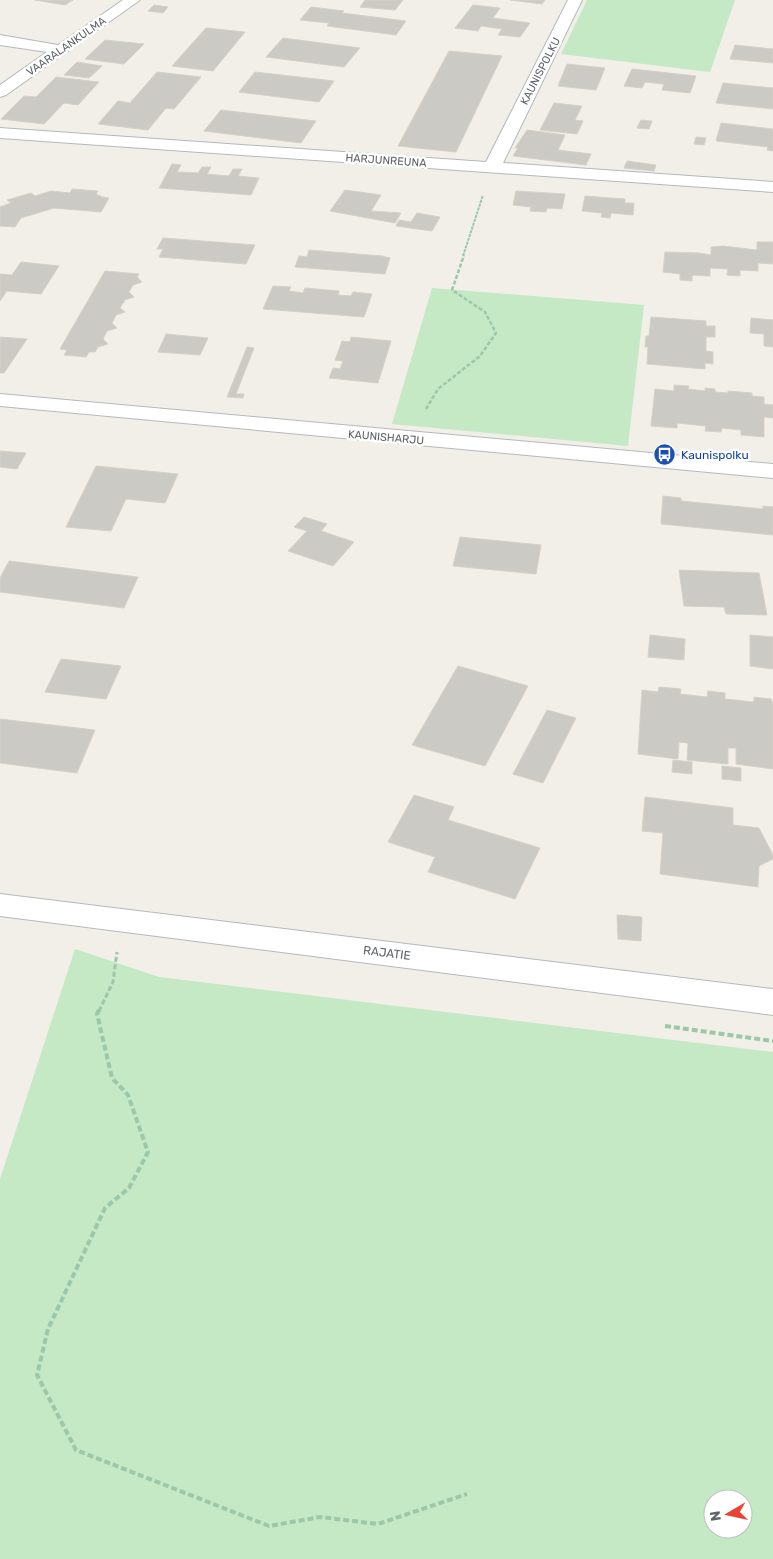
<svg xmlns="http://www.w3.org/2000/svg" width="773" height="1559" font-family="Rubik,sans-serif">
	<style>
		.green { fill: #c5e8c5; fill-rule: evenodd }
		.building { fill: #cccac5; stroke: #d6d1c6 }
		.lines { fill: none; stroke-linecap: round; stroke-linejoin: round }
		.minor-casing { stroke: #b5b8bc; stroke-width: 2 }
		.path-far3 { stroke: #9cc7a9; stroke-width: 2; stroke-dasharray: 3 1; stroke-linecap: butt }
		.path-far2 { stroke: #9cc7a9; stroke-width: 2.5; stroke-dasharray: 4 2; stroke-linecap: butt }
		.path-far1 { stroke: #9cc7a9; stroke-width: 3; stroke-dasharray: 5 2.5; stroke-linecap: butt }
		.path { stroke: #9cc7a9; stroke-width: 4; stroke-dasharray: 6 3; stroke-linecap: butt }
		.minor { fill: #fff; fill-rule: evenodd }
		.labels { text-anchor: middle; stroke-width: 5; stroke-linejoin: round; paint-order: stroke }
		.far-street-label { font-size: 11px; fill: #5f6368; stroke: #fff }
		.transit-label { font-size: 12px; fill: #164399; stroke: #fff; text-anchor: start }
		.street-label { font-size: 12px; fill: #5f6368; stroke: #fff }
	</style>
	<rect width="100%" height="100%" fill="#f1efe8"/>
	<!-- green -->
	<path class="green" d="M587,0H735L710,72L561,54Z
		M432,288L644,305L628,446L392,424Z
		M75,949L159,977L773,1052V1559H0V1179ZM713,1499H743V1529H713Z"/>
	<!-- building -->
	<path class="building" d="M35,0H73L65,5Z
		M365,0H403L395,10L360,7Z
		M510,0H545L542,4Z
		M154,5L168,7L163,13L148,11Z
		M473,5L500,8L493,18L530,23L520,37L498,35L502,29L481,26L478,31L455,28Z
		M311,7L344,11L342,13L406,21L396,35L327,26L329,23L300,20Z
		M206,28L245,32L213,71L172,66Z
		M283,38L360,48L344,67L266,57Z
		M105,40L144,44L124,64L85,59Z
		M735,45L773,49V63L730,59Z
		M449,51L502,56L456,152L398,146Z
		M77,62L102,66L89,78L64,75Z
		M567,64L605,68L596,90L558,86Z
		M632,69L687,75L696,76L690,93L662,90L664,84L645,82L642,88L624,86Z
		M157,72L201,77L174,109L166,108L148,130L98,124L118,101L130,103Z
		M255,72L334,81L319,102L239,92Z
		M56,77L99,82L78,105L64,103L44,124L1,119L24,96L36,97Z
		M723,83L773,88V109L716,103Z
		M554,103L582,106L575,120L583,121L577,134L540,130Z
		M221,110L316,121L301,143L204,131Z
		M641,120L652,121L649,129L637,128Z
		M721,123L773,129V151L767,150L768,147L716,141Z
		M527,130L565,135L558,150L591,154L586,165L513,156L518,148H515Z
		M696,137L706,138L704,145L694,144Z
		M627,161L656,165L654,171L624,168Z
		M172,164L181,165L177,172L198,173L202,167H211L207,174L229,176L233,169H242L238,176L259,178L251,195L159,188Z
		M72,189L98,191L96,194L102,197L109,198L101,212L54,208L21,218L15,227L0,226V207L11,203L7,200L31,193L35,196L51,191L70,193Z
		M345,190L381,195L371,211L401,213L395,223L330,211Z
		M516,191L565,194L562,209L547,208L546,212L530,211L531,207L513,205Z
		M585,196L625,199V203H634L633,215L611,213L610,218L601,217L602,213L582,211Z
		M417,213L440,217L432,231L396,226L399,220L411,222Z
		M163,238L255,245L246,264L159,257L163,249H157Z
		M757,242H773V264L758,263V271L740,270V276L727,275L728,269L710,268V276L692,275V281L680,280V274L663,272L665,252L699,253L711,255V247L723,246L757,250Z
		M309,250L382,256L390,258L385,274L295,267L299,256L307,257Z
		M21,262L59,266L41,294L7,291L0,301V274L12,275Z
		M105,271L139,274L137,277L142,282L133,285L129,292L134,297L125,300L120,308L125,312L116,315L112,323L117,328L107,331L103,339L108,344L98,347L95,352H89L86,357L64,355L67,350L60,349Z
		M273,286L291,287L289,291L303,293L305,288L339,291L338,295L351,296L353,292L372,294L364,317L263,309Z
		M651,317L706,321V326H715V337H706V351L713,352V364L705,363V369L647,364L648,347H645L646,336H649Z
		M751,318L773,320V347L764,346V334L750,333Z
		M166,334L208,338L200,355L158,352Z
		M0,337L27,339L4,373H0Z
		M351,337L391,341L378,383L329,378L333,368L340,369L343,361L335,360L342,341L350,342Z
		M247,347L254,348L236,394H244L243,398L227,397Z
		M674,385L689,386L688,389L705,391V388L715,389V392L728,393V391L752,393V396L764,397V404L773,405V418L764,417V437L741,435V430L722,428L721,432L705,431L706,426L677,423V428L651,426L655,389L674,391Z
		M0,451L26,453L17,469L0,467Z
		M96,466L178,474L165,503L126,499L111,531L66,527Z
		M663,496L681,498V501L763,509V506L773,507V535L661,524Z
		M304,517L327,524L321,531L354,542L333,566L288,551L307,531L294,527Z
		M460,537L541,545L536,574L453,566Z
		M9,561L138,577L124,608L0,592V578Z
		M679,570L759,573L767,615L726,614L724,607L684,606Z
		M650,635L685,639L684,660L648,657Z
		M750,635L773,637V669L750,666Z
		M61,659L121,666L106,699L45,692Z
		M458,666L528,686L485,766L412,745Z
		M659,687L681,689L680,694L707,697L708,691L725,693V699L754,702V697L771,699L773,704V769L736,764V748H728V764L687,760L688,743L679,742L678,759L638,754L642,690L658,692Z
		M547,710L576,718L543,783L513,774Z
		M0,719L95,730L77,773L0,763Z
		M673,760L692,762V774L672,772Z
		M722,766L741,768V781L722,779Z
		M414,795L454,807L448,820L540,848L515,899L428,872L435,857L388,842Z
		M645,797L733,808V825L759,828L773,855V859L759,866L758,887L660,874L663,833L642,831Z
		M617,915L642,917L641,941L618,939Z"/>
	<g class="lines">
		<defs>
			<path id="minor" d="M123,0H140L6,95L0,97V85L47,52L0,45V35L58,45Z
				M568,0H582L503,163L773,182V192L0,138V128L486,162Z
				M0,394L773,464V478L0,406Z
				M0,894L773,989V1015L0,916Z"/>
		</defs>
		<!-- minor casing -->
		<use href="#minor" class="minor-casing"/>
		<!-- path-far3 -->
		<path class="path-far3" d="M463,256L483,195"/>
		<!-- path-far2 -->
		<path class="path-far2" d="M426,409L438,389L480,356L496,333L485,312L452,290L464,255"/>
		<!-- path-far1 -->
		<path class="path-far1" d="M99,1011L113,982L117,952"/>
		<!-- path -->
		<path class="path" d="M99,1010L97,1014L112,1078L128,1095L148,1152L129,1188L105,1208L48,1329L37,1375L76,1450L269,1526L320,1517L378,1524L467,1494
			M665,1026L773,1041"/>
		<!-- minor -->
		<use href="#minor" class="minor"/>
	</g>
	<!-- icons -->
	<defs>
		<symbol id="bus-disc" viewBox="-11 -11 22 22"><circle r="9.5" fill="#1a4fb4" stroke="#fff"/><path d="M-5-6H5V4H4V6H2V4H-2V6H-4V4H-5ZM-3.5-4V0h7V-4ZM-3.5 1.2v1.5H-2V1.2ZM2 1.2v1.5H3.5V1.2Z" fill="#fff"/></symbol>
	</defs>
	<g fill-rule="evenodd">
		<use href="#bus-disc" x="652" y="442" width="25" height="25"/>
	</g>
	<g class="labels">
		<!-- far-street labels -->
		<g class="far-street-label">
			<text transform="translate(66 46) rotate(-35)" y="4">VAARALANKULMA</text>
			<text transform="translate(540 71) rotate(-63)" y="4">KAUNISPOLKU</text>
			<text transform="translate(386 160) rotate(4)" y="4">HARJUNREUNA</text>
			<text transform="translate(386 437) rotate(5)" y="4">KAUNISHARJU</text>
		</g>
		<!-- transit labels -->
		<g class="transit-label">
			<text x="681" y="459">Kaunispolku</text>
		</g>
		<!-- street labels -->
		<g class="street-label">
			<text transform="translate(387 953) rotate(7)" y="4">RAJATIE</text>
		</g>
	</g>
	<!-- north arrow -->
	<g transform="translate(728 1514) rotate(261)"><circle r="24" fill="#ffffff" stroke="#bfc1c3"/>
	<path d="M0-4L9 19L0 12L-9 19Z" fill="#ea4335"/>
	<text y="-8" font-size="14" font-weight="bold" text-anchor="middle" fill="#5f6368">N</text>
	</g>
</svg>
